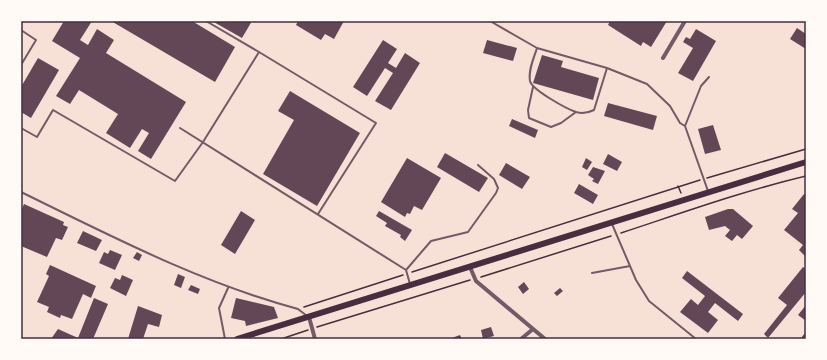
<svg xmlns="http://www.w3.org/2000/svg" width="827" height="360" font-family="Mulish,sans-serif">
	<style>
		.building { fill: #644757 }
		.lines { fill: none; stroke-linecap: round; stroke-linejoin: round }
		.path { stroke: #4a2c40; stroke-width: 1.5 }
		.service { stroke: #755966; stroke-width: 2 }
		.minor { stroke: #755966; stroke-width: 4 }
		.secondary { stroke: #4a2c40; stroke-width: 6 }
		.neatline { fill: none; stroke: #4a2c40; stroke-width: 1.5 }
	</style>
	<rect width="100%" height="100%" fill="#f7e1d7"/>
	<!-- building -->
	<path class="building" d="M64,21H92L80,40L88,45L97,29L114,40L106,53L186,102L151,159L138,151L149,133L142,129L130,148L106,133L118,114L79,90L70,104L56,96L80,58L52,41Z
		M111,21H192L235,47L215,82Z
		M212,21H252L242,38Z
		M298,21H344L334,39L325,34L321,40L296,25Z
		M610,21H667L651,47L643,42L641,46L608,25Z
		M797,28L806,34V49L790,39Z
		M696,29L716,41L693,81L678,73L693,48L683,42L686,37L690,39Z
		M383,40L397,49L388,63L396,68L405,53L420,63L391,110L375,101L393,73L385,68L367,96L353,87Z
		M487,40L517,48L513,61L483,53Z
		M542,55L563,61L561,67L599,78L593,100L533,83Z
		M38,58L59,70L31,118L21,112V87Z
		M290,91L360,133L317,206L263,174L294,120L278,111Z
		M608,103L657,116L653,130L604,116Z
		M512,119L538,130L535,138L509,126Z
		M713,125L721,150L705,154L698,129Z
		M445,153L488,178L479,192L437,167Z
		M608,154L622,162L617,171L603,164Z
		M407,158L441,178L422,210L414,206L410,214L407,213L405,217L381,202Z
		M586,158L592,162L587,170L582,167Z
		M506,163L530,177L522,189L499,175Z
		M593,167L605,171L598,184L592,181L594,179L588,175Z
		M579,184L598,195L593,204L574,193Z
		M804,194L806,196L805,256L799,250L803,245L784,230L798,213L792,209Z
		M24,204L64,222L63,225L68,227L62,240L56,238L47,257L21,246V211Z
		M728,209H733L753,226L742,239L737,235L732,241L725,236L730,230L725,226L709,230L705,217Z
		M241,211L255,220L235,254L221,245Z
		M379,211L412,230L405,241L400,237L401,235L385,226L387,223L376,216Z
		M83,231L102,240L96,251L77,243Z
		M110,250L122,255L115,270L99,263L104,252L108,254Z
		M137,252L142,255L139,261L133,258Z
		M50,265L96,286L91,298L83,294L72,319L61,315L60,318L47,312L49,307L37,302L49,276L46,274Z
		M803,267L806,269V292L768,338L764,334L787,305L778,298Z
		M687,271L743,314L738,321L715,303L708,312L718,320L708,333L680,312L691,299L698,305L705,296L682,278Z
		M178,274L185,277L181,288L174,285Z
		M122,275L133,280L126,296L110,288L115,278L120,280Z
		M524,282L529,289L523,294L518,287Z
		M191,285L200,289L198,294L188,290Z
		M560,288L563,291L557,296L554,293Z
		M94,298L108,304L93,339H51L58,329L78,338Z
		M236,298L274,307L278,318L246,326L245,321L231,318Z
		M806,305V321L798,315Z
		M138,306L162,315L159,327L148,324L143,339H128Z
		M491,327L494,336L483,339L481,330Z
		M806,332V339H800Z
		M460,335L462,339H449Z"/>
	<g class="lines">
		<!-- path -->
		<path class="path" d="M707,178L806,149
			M678,186L681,193
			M621,233C682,213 743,191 806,176
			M412,272L700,180
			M481,277L611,236
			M304,307L403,275
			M317,327L470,280
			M281,339L308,330"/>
		<!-- service -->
		<path class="service" d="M206,21L259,52
			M490,21L537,48L607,68L647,84L670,106L680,123L685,126
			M21,30L36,40L21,65
			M537,48C534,58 528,70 530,81C532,90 567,109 576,112C583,114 588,113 594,110L607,68
			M533,87L528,110L529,118L551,127L561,123L576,112
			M21,128L37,137L53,110L175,181L203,142L259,52L376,123L318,214
			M180,128L406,270L410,284
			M708,191L685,126L701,86L709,77
			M21,192C111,236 201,283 298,309L307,316
			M612,224L636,280L649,301L696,339
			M406,270L431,241L468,232L496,193L498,188L494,179L478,165
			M592,273L630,266
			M225,339L219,308L228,288"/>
		<!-- minor -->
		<path class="minor" d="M663,58L685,21
			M470,267L476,281L545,339
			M309,317L315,339
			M521,339L533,329"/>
		<!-- secondary -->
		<path class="secondary" d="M237,339L806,162"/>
	</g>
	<!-- border -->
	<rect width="827" height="360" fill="none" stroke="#fffaf5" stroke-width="44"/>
	<rect x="22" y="22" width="783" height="316" class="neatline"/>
</svg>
